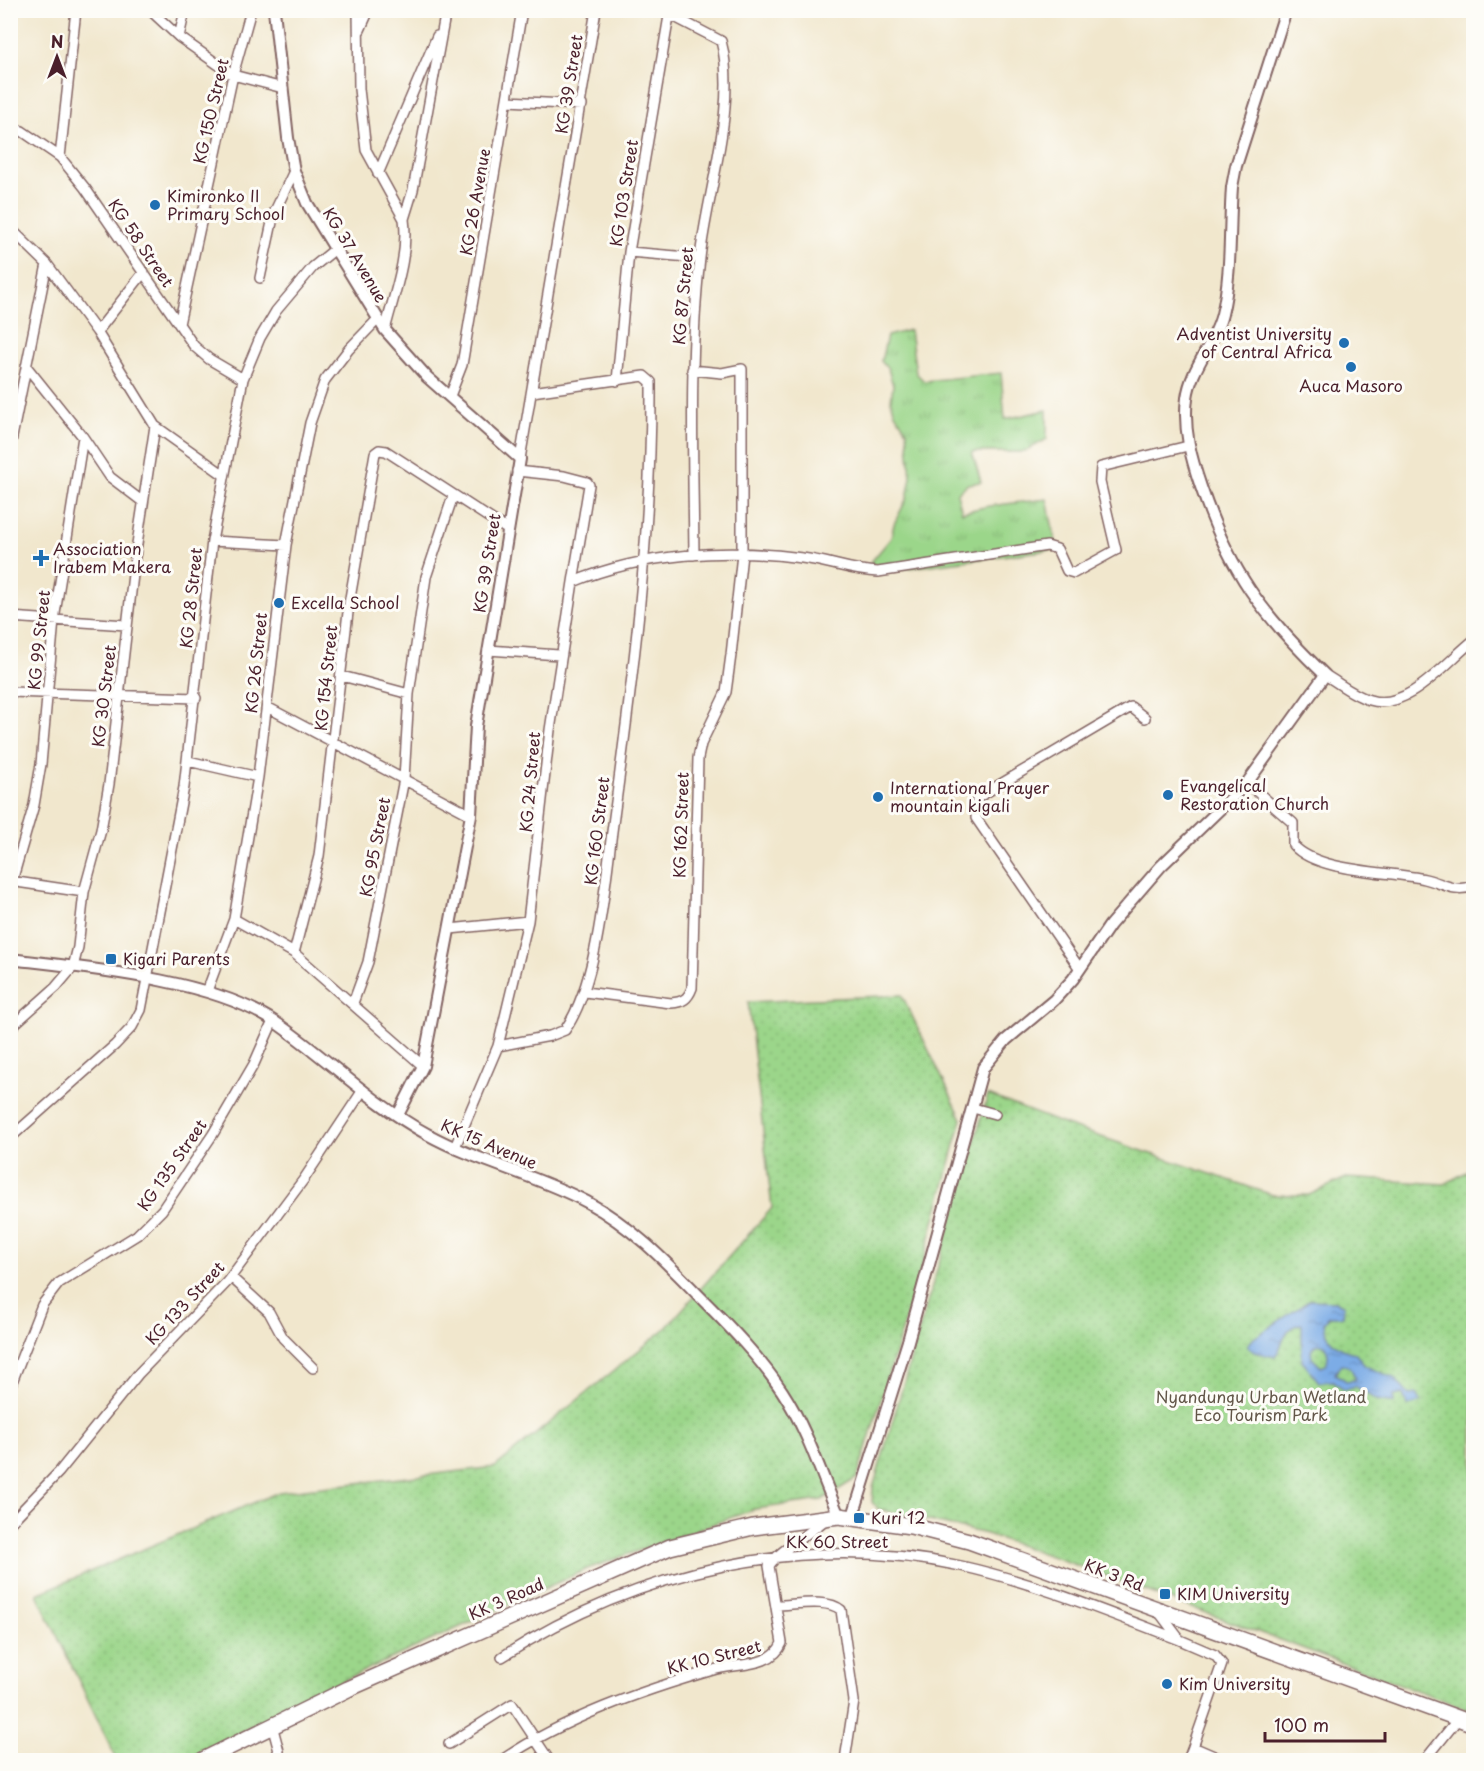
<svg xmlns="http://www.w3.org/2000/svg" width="1484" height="1771" font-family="'Playpen Sans',sans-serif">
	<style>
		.grass { fill: url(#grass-tufts); stroke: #727a5a; stroke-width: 1.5 }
		.park { fill: url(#park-dots); stroke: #727a5a; stroke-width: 1.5 }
		.water { fill: url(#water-ripples); stroke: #626688; stroke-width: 1.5; fill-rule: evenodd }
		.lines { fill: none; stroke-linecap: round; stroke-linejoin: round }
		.minor-casing { stroke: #846564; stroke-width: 12 }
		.tertiary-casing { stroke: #846564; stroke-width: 14 }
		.trunk-casing { stroke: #846564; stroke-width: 18 }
		.minor { stroke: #fff; stroke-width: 9 }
		.tertiary { stroke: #fff; stroke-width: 10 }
		.trunk { stroke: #fff; stroke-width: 15 }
		.poi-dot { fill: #1f6fb2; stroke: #fdfcf7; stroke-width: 2 }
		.labels { text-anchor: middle; stroke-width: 6; stroke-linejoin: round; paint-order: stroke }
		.street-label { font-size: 16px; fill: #4a1f2b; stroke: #fdfcf7 }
		.poi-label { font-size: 16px; fill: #4a1f2b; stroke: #fdfcf7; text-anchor: start }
		.park-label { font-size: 16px; fill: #625648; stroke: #fdfcf7 }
	</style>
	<defs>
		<pattern id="grass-tufts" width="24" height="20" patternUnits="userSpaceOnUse" patternTransform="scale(1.5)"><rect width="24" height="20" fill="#9bd68a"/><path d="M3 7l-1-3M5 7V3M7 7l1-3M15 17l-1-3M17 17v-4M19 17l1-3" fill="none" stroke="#87b777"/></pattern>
		<pattern id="park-dots" width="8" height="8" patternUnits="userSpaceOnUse" patternTransform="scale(1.5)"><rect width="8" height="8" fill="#9bd68a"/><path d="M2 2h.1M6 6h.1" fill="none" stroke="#87b777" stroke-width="1.8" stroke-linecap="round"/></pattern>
		<pattern id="water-ripples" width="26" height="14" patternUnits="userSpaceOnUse" patternTransform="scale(1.5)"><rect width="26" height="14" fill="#7bace6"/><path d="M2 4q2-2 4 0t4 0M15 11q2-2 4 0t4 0" fill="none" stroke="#678bbb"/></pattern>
	</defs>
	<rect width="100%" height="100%" fill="#fdfcf7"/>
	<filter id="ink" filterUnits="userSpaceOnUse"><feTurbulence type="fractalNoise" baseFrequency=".0167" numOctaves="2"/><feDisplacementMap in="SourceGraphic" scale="12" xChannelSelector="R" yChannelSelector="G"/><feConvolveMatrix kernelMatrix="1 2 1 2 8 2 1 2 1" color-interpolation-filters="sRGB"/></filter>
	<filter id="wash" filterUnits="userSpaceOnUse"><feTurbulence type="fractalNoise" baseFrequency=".008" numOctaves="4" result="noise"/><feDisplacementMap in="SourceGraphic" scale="24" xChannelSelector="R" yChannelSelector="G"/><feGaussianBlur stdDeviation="1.35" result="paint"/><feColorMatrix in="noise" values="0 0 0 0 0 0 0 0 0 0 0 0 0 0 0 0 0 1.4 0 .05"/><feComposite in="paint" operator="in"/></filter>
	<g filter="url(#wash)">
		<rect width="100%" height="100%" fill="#f1e7cd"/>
		<!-- grass -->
		<path class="grass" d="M910,330L916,373L924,381L1001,373L1005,419L1047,410V439L1024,452H972L981,482L968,484L957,493L962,512L989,506L1047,499L1057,549L878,572L871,562L891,538L894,524L907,498L911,477L907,431L895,413L891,401L893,385L888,369L881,361L887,336Z"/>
		<!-- park -->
		<path class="park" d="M902,995L962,1119L924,1259L857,1478L822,1500L755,1509L587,1569L318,1692L186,1760H117L37,1594L279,1492L495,1467L665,1329L772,1208L748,1002Z
			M988,1095L1066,1125L1273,1195H1309L1346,1178L1445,1184L1473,1168V1711L1065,1561L986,1534L878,1509L872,1502L873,1488Z"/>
		<!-- water -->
		<path class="water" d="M1310,1300L1335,1301L1344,1306L1343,1316H1329L1324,1323C1325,1341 1340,1350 1355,1353L1365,1366L1394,1378L1409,1395L1417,1394L1421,1402L1407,1406L1403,1394L1394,1396V1403L1377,1400L1355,1386L1344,1390L1334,1381L1319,1382L1302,1361V1324C1282,1326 1285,1344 1275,1357L1254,1352L1247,1346L1254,1338ZM1323,1344C1329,1351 1329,1357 1326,1365L1321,1367L1312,1358L1311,1351L1316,1345ZM1342,1364L1350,1367L1356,1379L1348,1382L1335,1374Z"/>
	</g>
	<g filter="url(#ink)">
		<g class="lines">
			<defs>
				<path id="minor" d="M150,10L179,37L233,75L283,88
					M358,10L359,89L366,150L404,219C409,256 394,294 385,330
					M661,10L721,41C738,104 707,193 700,258C689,356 693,456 694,555
					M360,30L369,10
					M179,37L185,10
					M508,101L582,105
					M10,127L22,131L60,157L85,188L194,346L209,359L243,379
					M60,157L76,10
					M378,174L437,36
					M404,219L413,190L446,10
					M10,228L47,264L97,332L155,426L224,475
					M629,252L700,258
					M260,278L274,213L294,171
					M179,324L233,75L251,10
					M97,332L144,272
					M26,366L83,437L110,477L143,502
					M617,381L629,252L670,10
					M450,396L462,365L522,10
					M10,447L47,264
					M520,459L596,10
					M517,471L564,476L587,482L589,485L573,582
					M212,541L286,545
					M10,617L126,625
					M488,650L559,655
					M1325,675C1339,683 1354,696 1370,700C1407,712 1446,662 1474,640
					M342,676L409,694
					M10,692L196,698
					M267,707L471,815
					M188,761L258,777
					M1247,783L1293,823V845C1318,873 1390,871 1425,879C1443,883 1454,893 1474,886
					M10,881L84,892
					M12,881L34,805L41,764L54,620L83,437
					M234,919L294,953L423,1066
					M450,929L528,921
					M294,953L319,856L349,604L375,453L379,450L386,451L508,530
					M1080,969L976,818L977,798L1131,707L1145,718
					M207,991L234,919L258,777L286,545L310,423L325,380L349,349L377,320
					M585,992L671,1003C683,1002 688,999 692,988L698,758L701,744L726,692L731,655L742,554V369L722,373L692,370
					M353,1003L368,962L404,779L409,694L426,577L453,496
					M10,1028L56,987L73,967L78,947L84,892L101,830L109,784L135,557L155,426
					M498,1046L550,1036L565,1030C598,983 605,883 613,824C633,677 652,530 651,382L644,376L532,392
					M973,1108L995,1114
					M10,1138L115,1045L132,1027L141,1010L184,787L212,541L243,379L260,338L276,311L313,267L334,250
					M455,1147L498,1046L528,921L550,730L573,582C644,553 726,548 802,558C829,561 850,571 878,572L1047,546L1057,549L1067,571L1074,573L1116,550L1100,482L1101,467L1188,446
					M231,1277L269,1312L283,1338L313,1368
					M10,1387L42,1305L59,1283L137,1235L162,1210L213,1134L254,1064L273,1021
					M10,1523L59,1472L139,1373L227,1282L304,1179L363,1090
					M777,1605C794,1605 828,1598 841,1610L854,1701L845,1760
					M1159,1612L1180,1640L1215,1655L1222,1664L1193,1747
					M502,1657C637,1570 803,1532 961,1566C1037,1583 1109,1613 1180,1640
					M272,1725L279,1751L273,1760
					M449,1744L512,1704L549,1760
					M502,1760C564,1718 641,1691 713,1670C736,1663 772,1668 782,1643L769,1566C777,1552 811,1533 826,1519
					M1188,1760L1193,1747L1223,1760
					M1425,1760L1458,1719"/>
				<path id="tertiary" d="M274,10L288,138L294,171L307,203L385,330L427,377L520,459L476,726L471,815L463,857L423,1066L398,1115
					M10,959C86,968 212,979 275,1022C326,1057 372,1104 427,1134C478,1162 536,1175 587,1202C633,1227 667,1263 703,1300C731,1328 760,1358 782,1391C807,1429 821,1474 839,1516
					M853,1516L908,1341L983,1068L1006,1040L1054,1000L1073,979L1110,925L1161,866L1247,783L1325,675C1262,615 1229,570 1201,487C1191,458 1183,429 1187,398C1191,367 1215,344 1222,314C1232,274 1229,228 1232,187L1236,166L1286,10"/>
				<path id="trunk" d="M203,1760L348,1689L670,1547L753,1527L839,1516L911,1526L969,1541L1474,1724"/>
			</defs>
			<!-- minor casing -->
			<use href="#minor" class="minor-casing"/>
			<!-- tertiary casing -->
			<use href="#tertiary" class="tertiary-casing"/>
			<!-- trunk casing -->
			<use href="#trunk" class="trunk-casing"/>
			<!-- minor -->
			<use href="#minor" class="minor"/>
			<!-- tertiary -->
			<use href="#tertiary" class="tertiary"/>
			<!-- trunk -->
			<use href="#trunk" class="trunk"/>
		</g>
	</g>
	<!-- markers -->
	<g class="poi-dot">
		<circle cx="155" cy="205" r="6"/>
		<circle cx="1344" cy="343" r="6"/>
		<circle cx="1351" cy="367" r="6"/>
		<path d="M38 549h6v6h6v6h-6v6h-6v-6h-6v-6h6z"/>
		<circle cx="279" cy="603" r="6"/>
		<circle cx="1168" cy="795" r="6"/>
		<circle cx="878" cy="797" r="6"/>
		<rect x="105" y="953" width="12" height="12" rx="3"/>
		<rect x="853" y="1512" width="12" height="12" rx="3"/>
		<rect x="1159" y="1588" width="12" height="12" rx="3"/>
		<circle cx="1167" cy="1684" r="6"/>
	</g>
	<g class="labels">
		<!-- street labels -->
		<g class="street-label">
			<text transform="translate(569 84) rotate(-81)" y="6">KG 39 Street</text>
			<text transform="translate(211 111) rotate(-77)" y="6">KG 150 Street</text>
			<text transform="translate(624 193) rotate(-81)" y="6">KG 103 Street</text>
			<text transform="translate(475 202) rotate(-80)" y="6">KG 26 Avenue</text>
			<text transform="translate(141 243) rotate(56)" y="6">KG 58 Street</text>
			<text transform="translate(355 255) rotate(59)" y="6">KG 37 Avenue</text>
			<text transform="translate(683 296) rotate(-85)" y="6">KG 87 Street</text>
			<text transform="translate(487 563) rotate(-81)" y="6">KG 39 Street</text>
			<text transform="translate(191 598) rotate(-84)" y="6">KG 28 Street</text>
			<text transform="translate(39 640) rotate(-84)" y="6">KG 99 Street</text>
			<text transform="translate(256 663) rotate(-84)" y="6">KG 26 Street</text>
			<text transform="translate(326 678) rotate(-84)" y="6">KG 154 Street</text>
			<text transform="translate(104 696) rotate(-83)" y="6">KG 30 Street</text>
			<text transform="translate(530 782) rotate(-85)" y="6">KG 24 Street</text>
			<text transform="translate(681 825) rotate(-88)" y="6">KG 162 Street</text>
			<text transform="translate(597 831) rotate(-83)" y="6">KG 160 Street</text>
			<text transform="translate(375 847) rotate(-79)" y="6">KG 95 Street</text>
			<text transform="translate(489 1144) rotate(23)" y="6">KK 15 Avenue</text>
			<text transform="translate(172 1165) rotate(-55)" y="6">KG 135 Street</text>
			<text transform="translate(185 1303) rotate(-47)" y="6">KG 133 Street</text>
			<text x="837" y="1548">KK 60 Street</text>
			<text transform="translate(1114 1575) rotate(21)" y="6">KK 3 Rd</text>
			<text transform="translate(506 1599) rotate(-24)" y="6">KK 3 Road</text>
			<text transform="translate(714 1657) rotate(-14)" y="6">KK 10 Street</text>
		</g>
		<!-- poi labels -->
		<g class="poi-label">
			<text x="167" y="202">Kimironko II<tspan x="167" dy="18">Primary School</tspan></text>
			<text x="1332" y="340" text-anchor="end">Adventist University<tspan x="1332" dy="18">of Central Africa</tspan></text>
			<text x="1351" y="392" text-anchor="middle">Auca Masoro</text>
			<text x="53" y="555">Association<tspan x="53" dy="18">Irabem Makera</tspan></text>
			<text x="291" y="609">Excella School</text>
			<text x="1180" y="792">Evangelical<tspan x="1180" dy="18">Restoration Church</tspan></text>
			<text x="890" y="794">International Prayer<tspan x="890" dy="18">mountain kigali</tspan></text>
			<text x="123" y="965">Kigari Parents</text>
			<text x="871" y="1524">Kuri 12</text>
			<text x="1177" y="1600">KIM University</text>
			<text x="1179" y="1690">Kim University</text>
		</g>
		<!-- park labels -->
		<g class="park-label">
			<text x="1261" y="1403">Nyandungu Urban Wetland<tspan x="1261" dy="18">Eco Tourism Park</tspan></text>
		</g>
	</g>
	<!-- margin -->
	<rect width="1484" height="1771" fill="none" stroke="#fdfcf7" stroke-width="36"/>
	<!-- north arrow -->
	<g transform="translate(57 57)" stroke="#fdfcf7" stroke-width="4.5" paint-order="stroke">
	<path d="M0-4.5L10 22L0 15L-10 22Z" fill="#4a1f2b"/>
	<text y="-9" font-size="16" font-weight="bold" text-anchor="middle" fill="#4a1f2b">N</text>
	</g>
	<!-- scale -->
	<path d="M1265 1732v9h120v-9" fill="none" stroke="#4a1f2b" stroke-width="3"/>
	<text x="1274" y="1732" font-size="18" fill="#4a1f2b" stroke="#fdfcf7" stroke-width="4.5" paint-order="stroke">100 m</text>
</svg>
